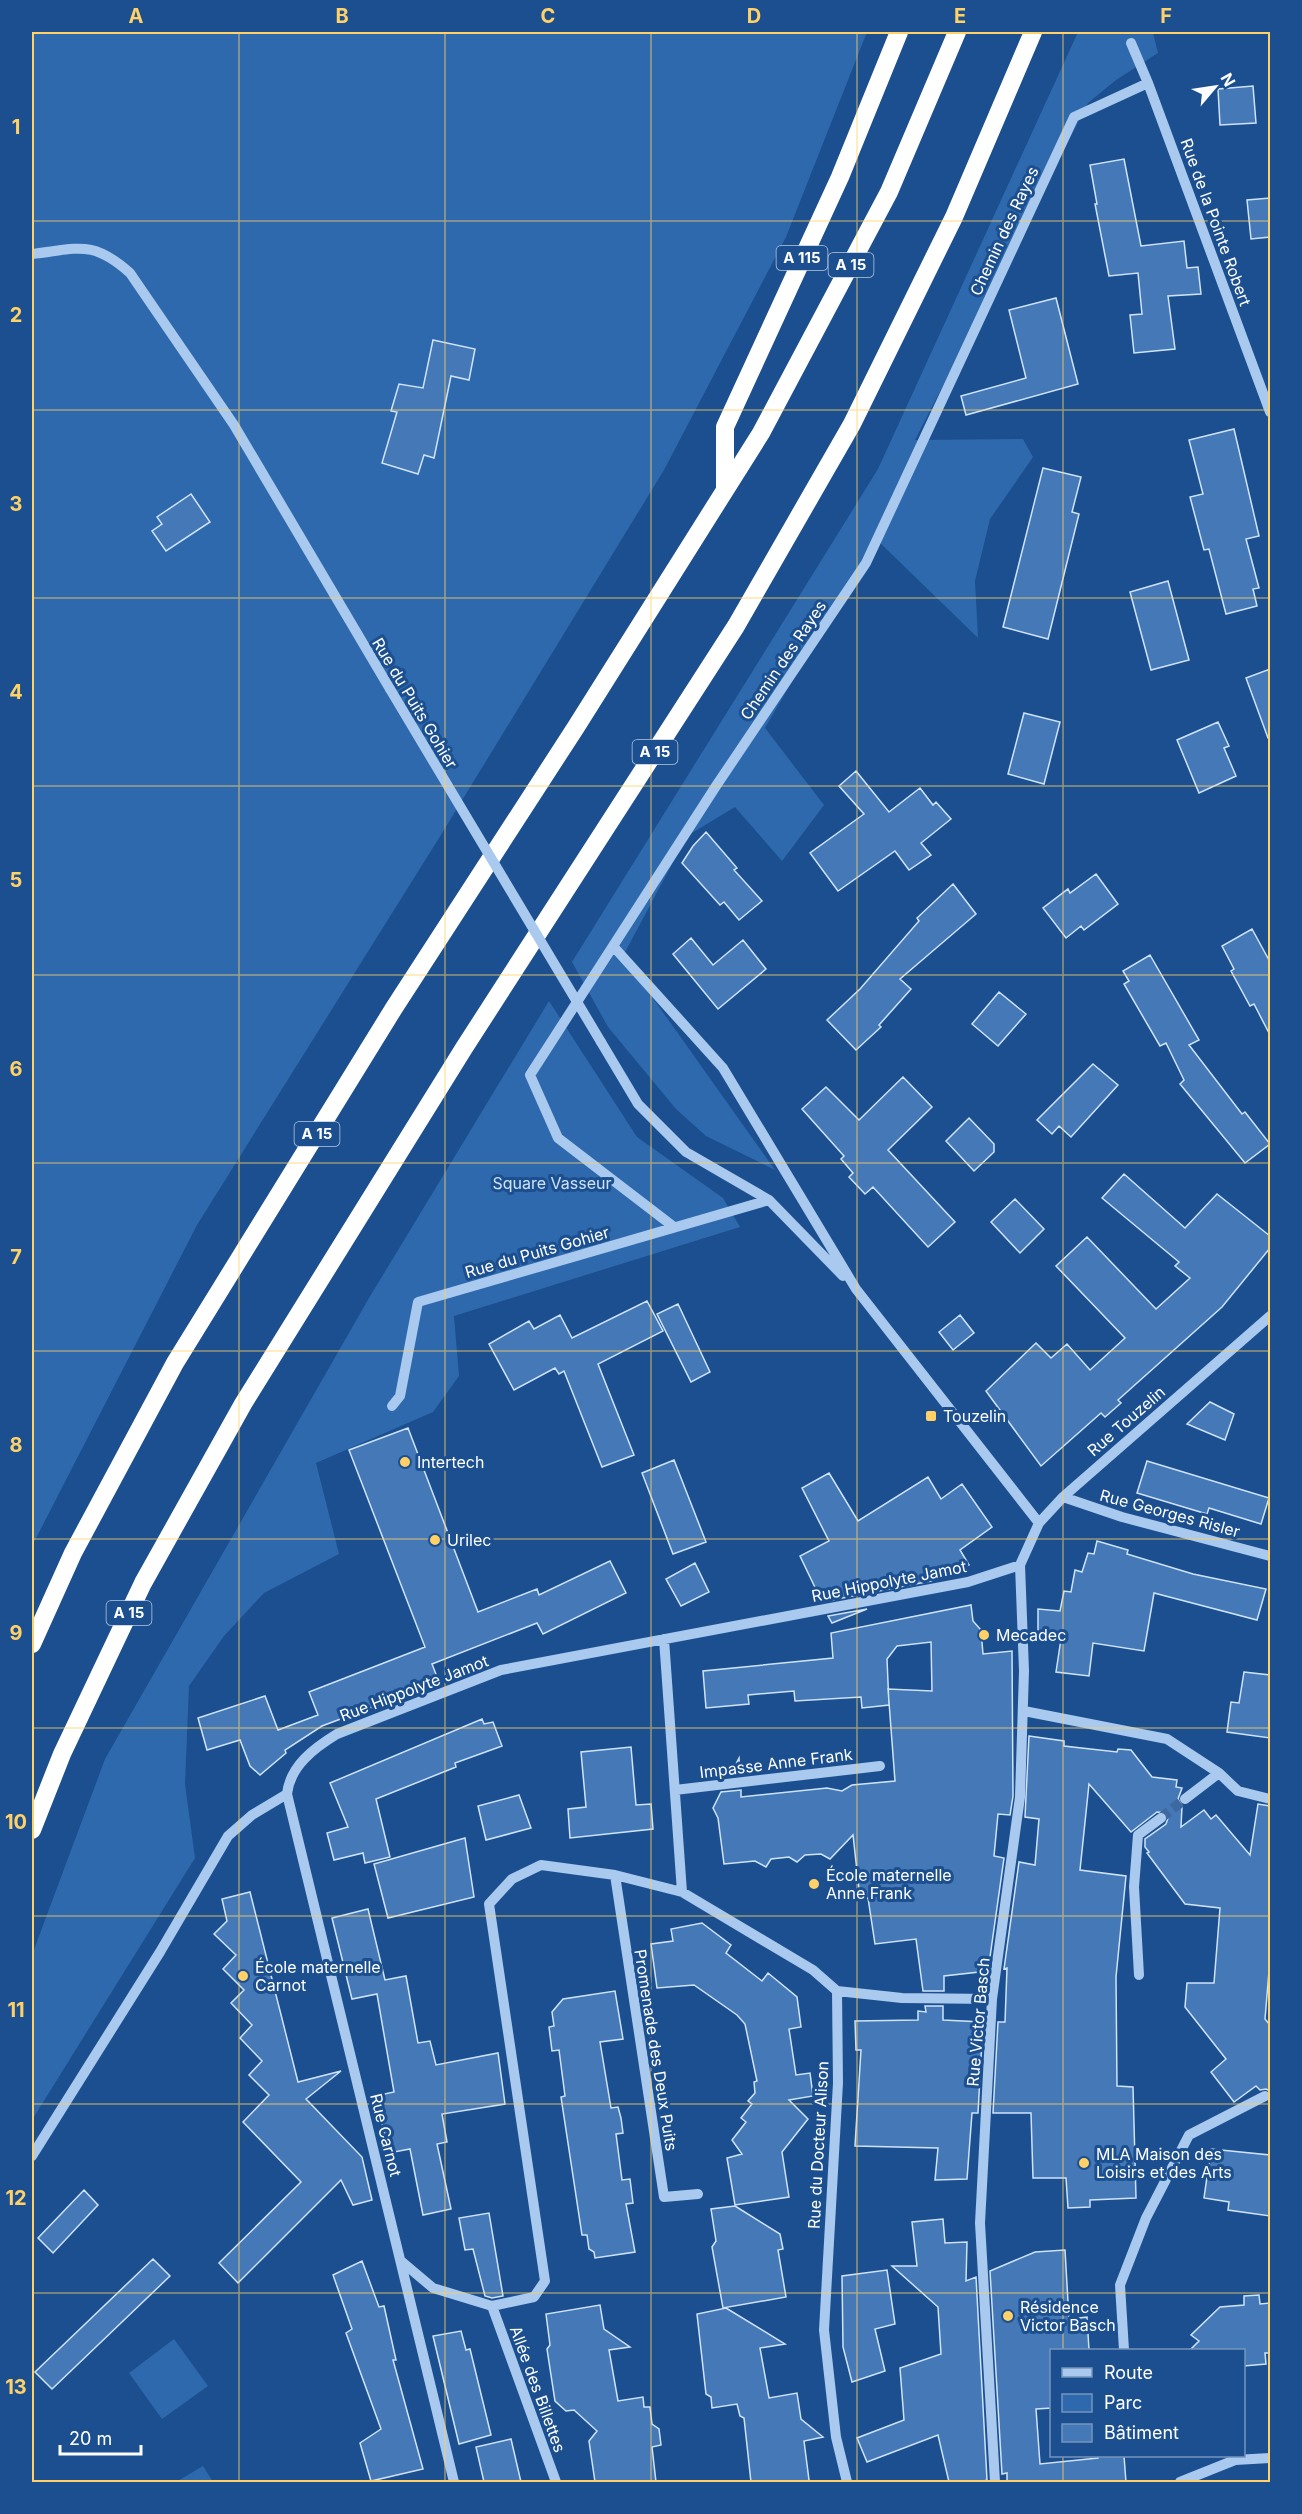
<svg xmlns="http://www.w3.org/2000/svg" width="1302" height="2514" font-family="Inter,sans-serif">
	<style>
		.green { fill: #2e69ad }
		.building { fill: #4478b7; stroke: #cfe3fa; stroke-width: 1.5 }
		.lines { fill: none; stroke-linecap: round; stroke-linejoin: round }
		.minor-tunnel { stroke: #3d69a0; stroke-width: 10; stroke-dasharray: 10 5; stroke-linecap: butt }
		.minor { stroke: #a9c9ee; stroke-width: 10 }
		.highway { stroke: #fff; stroke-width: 18 }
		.minor-bridge { stroke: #a9c9ee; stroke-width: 10 }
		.grid { fill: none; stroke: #ffd166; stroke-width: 1.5; stroke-opacity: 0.55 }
		.poi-dot { fill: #ffd166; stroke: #1b4f8f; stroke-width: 2 }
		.labels { text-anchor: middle; stroke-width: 6; stroke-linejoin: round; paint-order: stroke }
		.shield { fill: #1b4f8f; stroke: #bbcadd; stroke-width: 1.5 }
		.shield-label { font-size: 15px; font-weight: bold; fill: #fff }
		.street-label { font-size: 16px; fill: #fff; stroke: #1b4f8f }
		.park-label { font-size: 16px; fill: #cfe3fa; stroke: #1b4f8f }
		.poi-label { font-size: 16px; fill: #fff; stroke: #1b4f8f; text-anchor: start }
		.neatline { fill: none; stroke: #ffd166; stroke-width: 2 }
		.grid-label { font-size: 20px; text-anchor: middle; font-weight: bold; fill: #ffd166 }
	</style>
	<rect width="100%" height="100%" fill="#1b4f8f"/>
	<!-- green -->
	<path class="green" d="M32,32H867L786,237L664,470L439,838L197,1225L32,1546Z
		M1078,32H1171L1153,33L1158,53L1116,80L1088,103L915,440L1023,439L1033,457L990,519L975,581L978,638L875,538L765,728L824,805L782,861L735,807L687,836L623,956L775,1170L706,1136L676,1109L608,1027L572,962L878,469Z
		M549,1001L637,1137L723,1198L740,1227L454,1316L459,1376L433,1412L316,1463L339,1554L264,1593L224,1636L189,1686L185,1784L195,1858L32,2120V1955L105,1759L369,1298Z
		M174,2339L208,2386L162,2419L129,2373Z
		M203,2466L213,2482H176Z"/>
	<!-- building -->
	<path class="building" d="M1253,86L1256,123L1220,125L1218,89Z
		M1124,159L1141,246L1184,241L1187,268L1198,267L1201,294L1168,296L1175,349L1134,353L1130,315L1142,314L1138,273L1109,276L1095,204H1097L1090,165Z
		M1270,198V237L1251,239L1247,200Z
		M1056,298L1078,384L966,415L961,396L1026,378L1009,310Z
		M433,340L475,349L469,380L451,376L434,458L424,455L418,474L382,463L397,412L391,411L399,384L423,388Z
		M1234,429L1259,536L1246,539L1259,588L1253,589L1257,606L1226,614L1209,549L1204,550L1190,497L1203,494L1189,440Z
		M1043,468L1081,477L1072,512L1079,514L1048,639L1003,627Z
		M191,494L210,522L166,551L152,531L162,524L157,517Z
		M1168,581L1189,660L1151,670L1130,592Z
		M1270,669V738H1268L1246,678Z
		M1024,713L1060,722L1044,784L1008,774Z
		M1218,722L1229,746L1224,748L1236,776L1199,793L1177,740Z
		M856,771L889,812L920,788L933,805L936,802L951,819L921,843L931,855L909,870L895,851L838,891L810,853L864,814L839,786Z
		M706,832L737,868L734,870L762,901L739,920L724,902L720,905L682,863L693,846Z
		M1096,874L1118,904L1084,930L1081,926L1066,938L1043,908L1068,889L1070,893Z
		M953,884L976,914L900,979L911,989L879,1025L881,1027L856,1050L827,1020L860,989L919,921L917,918Z
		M1252,929L1270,962V1035L1254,1004L1250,1006L1231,971L1234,969L1222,946Z
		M691,938L713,965L743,940L766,969L718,1009L673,954Z
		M1150,955L1199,1040L1189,1045L1242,1114L1245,1112L1270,1144L1245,1163L1180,1084L1184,1080L1166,1043L1160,1046L1124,984L1129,981L1123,971Z
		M999,992L1026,1014L998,1046L972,1024Z
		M1093,1064L1118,1085L1071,1137L1059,1126L1052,1134L1037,1120Z
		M903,1077L932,1107L888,1150L955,1222L928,1247L873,1187L865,1194L849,1177L853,1173L841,1159L844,1156L802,1109L826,1087L859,1120Z
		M969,1118L994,1144V1152L974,1171L946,1141Z
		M1124,1174L1185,1228L1217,1194L1270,1236V1248L1222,1307L1118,1400L1121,1403L1105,1417L1101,1413L1041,1466L986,1391L1036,1343L1051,1358L1067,1344L1090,1370L1125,1338L1056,1266L1087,1237L1156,1309L1190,1278L1175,1266L1179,1262L1102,1198Z
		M1015,1199L1044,1229L1020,1253L991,1222Z
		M647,1301L663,1331L598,1364L634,1455L602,1467L564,1371L559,1374L555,1368L514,1390L489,1344L529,1321L534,1329L560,1315L572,1338Z
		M678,1304L710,1372L691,1382L657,1314Z
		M960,1315L974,1333L953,1350L939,1332Z
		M1210,1402L1234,1414L1225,1440L1187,1424Z
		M408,1428L478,1612L537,1589L539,1595L610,1561L626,1593L543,1634L537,1623L432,1664L439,1682L322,1726L285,1750L286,1753L260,1775L250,1766L240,1740L207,1750L198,1718L265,1696L278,1730L318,1715L309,1692L425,1647L349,1450Z
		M674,1460L706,1542L673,1554L642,1473Z
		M1147,1461L1269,1498L1261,1524L1209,1508L1207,1514L1137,1493Z
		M829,1473L858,1521L928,1477L941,1499L962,1484L992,1527L960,1550L969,1565L931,1581L822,1602L800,1556L829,1541L802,1488Z
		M1097,1541L1128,1550L1127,1554L1193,1574L1266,1589L1257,1620L1154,1593L1144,1651L1093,1643L1089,1676L1056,1672L1061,1639L1038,1636V1609L1060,1611L1064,1591L1071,1592L1075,1570L1082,1572L1088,1553L1094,1554Z
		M695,1563L709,1592L681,1606L666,1579Z
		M971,1605L973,1621L981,1630L983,1654L1012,1651L1013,1796L1010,1815L998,1814L994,1856L1004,1858L988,1971L944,1976V1991H923L916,1939L875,1944L868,1898H860L853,1835L830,1859L821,1854L805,1855L797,1862L789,1857L771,1859L766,1867L755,1861L724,1864L718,1818L713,1808L721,1792L741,1790V1797L827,1788L842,1791L852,1785L895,1781L888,1689L932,1691L931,1642L897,1646L887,1659L889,1705L862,1708L861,1697L795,1701L794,1691L748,1695L749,1704L706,1708L703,1671L833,1658L831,1633Z
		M867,1609L832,1623L828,1616Z
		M1244,1672L1270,1675V1738L1227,1732L1231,1702L1239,1703Z
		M482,1719L484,1724L493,1722L502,1746L455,1763L456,1767L376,1799L390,1857L365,1863L363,1853L334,1860L327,1833L348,1827L330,1783Z
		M1029,1736L1064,1741V1746L1117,1752L1118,1749L1131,1750L1152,1777L1177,1780L1176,1787L1182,1788L1178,1799L1182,1806L1181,1827L1204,1810L1211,1819L1216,1815L1250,1855L1258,1804L1270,1806V1959L1265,2019L1270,2025V2091L1266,2089L1260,2090L1256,2086L1234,2102L1211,2072L1226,2059L1185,2007L1187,1983H1214L1220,1908L1185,1904L1147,1853L1149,1852L1145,1847V1839L1166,1824L1168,1818L1167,1813L1157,1812L1131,1832L1089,1784L1080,1870L1126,1876L1116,1977L1117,2086L1133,2087L1136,2198L1090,2200V2207L1068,2208L1066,2178H1033L1031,2113H993L998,2022H1005L1007,1968L1004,1969L1019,1862L1035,1865L1039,1819L1025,1817Z
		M631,1747L636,1805L651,1804L653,1829L570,1838L568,1809L586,1807L581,1752Z
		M739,1758L740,1775L730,1776Z
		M519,1795L531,1828L486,1840L478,1806Z
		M465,1838L474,1897L388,1918L374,1864Z
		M250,1892L298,2082L341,2071L306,2099L362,2157L372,2200L353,2205L341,2180L238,2283L219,2263L301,2182L243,2122L269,2095L249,2075L262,2061L240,2038L252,2025L231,2003L244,1990L223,1969L236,1955L214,1934L227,1921L222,1899Z
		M368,1909L385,1980L406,1976L418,2043L430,2041L436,2065L498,2053L505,2104L442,2114L447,2142L437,2144L451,2209L423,2215L410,2149L389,2153L375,2096L394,2092L377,1994L352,1999L332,1918Z
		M702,1923L731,1945L726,1953L762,1981L768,1973L797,1997L801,2027L789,2029L796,2075L810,2073L813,2096L789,2100L808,2119L782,2152L789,2197L735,2205L727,2158L742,2154L732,2140L746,2122L741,2118L752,2104L748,2101L755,2093L754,2082L757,2081L745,2024L737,2015L694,1985L657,1988L651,1944L673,1941L671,1929Z
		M615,1991L623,2039L600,2042L611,2108L618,2107L621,2118L623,2133L616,2134L622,2180L630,2179L633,2203L626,2204L635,2252L595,2258L594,2252L589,2249L587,2235H582L561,2097L565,2096L559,2050L552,2051L549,2027L554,2026L552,2012L563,1999Z
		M925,2006H943V2020L983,2022L978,2113H972L967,2179L935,2180L938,2148L855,2146L861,2050H856L855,2021L918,2020V2011L926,2012Z
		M1211,2149L1270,2155V2216L1228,2210L1229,2202L1204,2198Z
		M84,2190L98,2205L53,2253L38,2238Z
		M735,2206L780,2234L783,2249L778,2250L786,2297L723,2308L712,2247L716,2241L711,2209Z
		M489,2213L503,2296L492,2298L485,2296L473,2249L465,2250L459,2218Z
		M943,2219L945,2243L967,2242L966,2281L976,2277L987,2480L981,2482H949L938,2435L867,2462L857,2438L904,2420L900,2368L941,2354L938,2307L892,2266H917L912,2222Z
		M1065,2250L1069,2319L1087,2317L1089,2350H1052V2408L1036,2409L1040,2464L1098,2458V2456H1124L1126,2482H1007V2473L1002,2474L990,2271L1035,2252Z
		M153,2259L170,2276L52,2389L35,2372Z
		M362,2261L379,2307L384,2306L396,2360H393L423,2469L371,2481L360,2443L381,2429L346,2333L352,2329L333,2275Z
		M887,2270L895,2324L875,2329L885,2371L852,2382L843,2347L842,2276Z
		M1259,2295L1260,2304L1270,2303V2353H1265L1266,2364L1244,2366V2350H1190L1199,2341L1191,2335L1220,2307L1244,2305V2296Z
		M600,2305L604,2329L630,2347L609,2350L618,2401L643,2397L644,2407H650L652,2424L659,2429L661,2445L652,2447L656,2482H595L589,2441L597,2431L574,2410L566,2411L555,2401L547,2349L550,2345L546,2314Z
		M726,2308L785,2344L760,2348L769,2398L797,2393L801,2419L823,2437L804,2441L809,2480L806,2482H751L744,2418L740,2416L737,2404L712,2408L711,2397L706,2394L697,2314Z
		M461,2331L466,2350L470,2349L491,2435L459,2444L433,2336Z
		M511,2439L521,2482H484L476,2447Z"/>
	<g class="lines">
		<!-- minor-tunnel -->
		<path class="minor-tunnel" d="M1161,1818L1185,1799"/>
		<!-- minor -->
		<path class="minor" d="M1131,43L1148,83L1270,412
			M32,254C78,249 92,239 130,273L234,425L390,689
			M613,946L723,1068L856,1289L1039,1523
			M601,1042L638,1104L686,1152L769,1200L843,1276
			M674,1227L558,1138L530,1075L716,786L866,563L1074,117L1148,83
			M392,1406L400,1396L418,1302L769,1200
			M1063,1497L1122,1517L1270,1556
			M664,1639L682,1892
			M1024,1711L1167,1739L1219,1773L1238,1791L1270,1799
			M675,1790L880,1766
			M1185,1799L1219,1773
			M615,1875L664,2197L698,2194
			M1139,1975L1134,1887L1138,1835L1161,1818
			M837,1991L902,1998L992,1999
			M32,2156L160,1952L228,1836L252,1815L287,1794
			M401,2261L433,2288L492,2306L534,2297L545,2281L489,1904L512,1879L541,1865L615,1875L682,1892L813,1970L837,1991L838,2083L824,2330L836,2437L847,2482
			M492,2306L556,2482
			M1124,2350L1120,2285L1146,2218L1189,2135L1265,2096
			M454,2482L287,1794C290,1766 314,1748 337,1734L501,1670L968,1582L1020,1565
			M995,2482L980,2223L992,1999L1020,1797L1024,1671L1020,1565L1039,1523L1063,1497L1270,1316
			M1180,2482L1235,2460L1270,2458"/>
		<!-- highway -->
		<path class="highway" d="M725,488V427L840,177L899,32
			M32,1644L73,1553L175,1363L394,1008L576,727L761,433L889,192L957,32
			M32,1830L62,1754L143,1583L243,1404L464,1048L736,626L852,424L954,217L1033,32"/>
		<!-- minor-bridge -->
		<path class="minor-bridge" d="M390,689L601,1042"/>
	</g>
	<!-- grid -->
	<path class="grid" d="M239,32V2482M445,32V2482M651,32V2482M857,32V2482M1063,32V2350M32,221H1270M32,410H1270M32,598H1270M32,786H1270M32,975H1270M32,1163H1270M32,1351H1270M32,1539H1270M32,1728H1270M32,1916H1270M32,2104H1270M32,2293H1270M1063,2456V2482"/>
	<!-- markers -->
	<g class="poi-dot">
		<rect x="925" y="1410" width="12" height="12" rx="3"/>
		<circle cx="405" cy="1462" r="6"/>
		<circle cx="435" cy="1540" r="6"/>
		<circle cx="984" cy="1635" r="6"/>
		<circle cx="814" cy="1884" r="6"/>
		<circle cx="243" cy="1976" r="6"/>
		<circle cx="1084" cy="2163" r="6"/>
		<circle cx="1008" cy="2316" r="6"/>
	</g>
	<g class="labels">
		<!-- shield labels -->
		<g class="shield">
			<rect x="776.5" y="246" width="51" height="24" rx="4.5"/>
			<rect x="828.5" y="253" width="45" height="24" rx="4.5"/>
			<rect x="632.5" y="740" width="45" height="24" rx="4.5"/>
			<rect x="294.5" y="1122" width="45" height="24" rx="4.5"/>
			<rect x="106.5" y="1601" width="45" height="24" rx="4.5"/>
		</g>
		<g class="shield-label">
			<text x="802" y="263">A 115</text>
			<text x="851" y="270">A 15</text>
			<text x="655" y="757">A 15</text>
			<text x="317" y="1139">A 15</text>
			<text x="129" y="1618">A 15</text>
		</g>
		<!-- street labels -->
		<g class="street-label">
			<text transform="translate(1216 222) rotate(70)" y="6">Rue de la Pointe Robert</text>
			<text transform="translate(1004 231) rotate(-65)" y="6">Chemin des Rayes</text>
			<text transform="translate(783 660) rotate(-56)" y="6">Chemin des Rayes</text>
			<text transform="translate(415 703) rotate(59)" y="6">Rue du Puits Gohier</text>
			<text transform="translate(537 1252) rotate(-16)" y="6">Rue du Puits Gohier</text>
			<text transform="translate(1126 1421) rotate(-41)" y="6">Rue Touzelin</text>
			<text transform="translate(1170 1513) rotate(15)" y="6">Rue Georges Risler</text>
			<text transform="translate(889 1581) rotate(-11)" y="6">Rue Hippolyte Jamot</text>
			<text transform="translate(414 1688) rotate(-21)" y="6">Rue Hippolyte Jamot</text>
			<text transform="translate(776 1763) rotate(-7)" y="6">Impasse Anne Frank</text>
			<text transform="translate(978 2022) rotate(-85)" y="6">Rue Victor Basch</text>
			<text transform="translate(656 2050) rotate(81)" y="6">Promenade des Deux Puits</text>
			<text transform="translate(386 2135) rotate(76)" y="6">Rue Carnot</text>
			<text transform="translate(818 2145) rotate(-87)" y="6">Rue du Docteur Alison</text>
			<text transform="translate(538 2389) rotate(70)" y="6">Allée des Billettes</text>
		</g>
		<!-- park labels -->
		<g class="park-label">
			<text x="552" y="1189">Square Vasseur</text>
		</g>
		<!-- poi labels -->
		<g class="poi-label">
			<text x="943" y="1422">Touzelin</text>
			<text x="417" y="1468">Intertech</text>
			<text x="447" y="1546">Urilec</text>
			<text x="996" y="1641">Mecadec</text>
			<text x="826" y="1881">École maternelle<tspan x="826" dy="18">Anne Frank</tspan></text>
			<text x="255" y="1973">École maternelle<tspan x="255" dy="18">Carnot</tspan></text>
			<text x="1096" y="2160">MLA Maison des<tspan x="1096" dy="18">Loisirs et des Arts</tspan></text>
			<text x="1020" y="2313">Résidence<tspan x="1020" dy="18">Victor Basch</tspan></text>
		</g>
	</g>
	<!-- border -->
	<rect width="1302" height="2514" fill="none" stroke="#1b4f8f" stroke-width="66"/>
	<!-- legend -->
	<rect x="1050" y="2349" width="195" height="108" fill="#1b4f8f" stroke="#7695bc" stroke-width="1.5"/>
	<rect x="1062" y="2368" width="30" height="9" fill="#a9c9ee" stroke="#7695bc" stroke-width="1.5"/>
	<text x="1104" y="2379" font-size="18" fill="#ffffff">Route</text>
	<rect x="1062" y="2394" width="30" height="18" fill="#2e69ad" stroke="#7695bc" stroke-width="1.5"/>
	<text x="1104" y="2409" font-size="18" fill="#ffffff">Parc</text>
	<rect x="1062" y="2424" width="30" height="18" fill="#4478b7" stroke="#7695bc" stroke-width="1.5"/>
	<text x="1104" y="2439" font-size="18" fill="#ffffff">Bâtiment</text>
	<!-- north arrow -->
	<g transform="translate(1215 87) rotate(61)" stroke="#1b4f8f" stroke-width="4.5" paint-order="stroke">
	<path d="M0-4.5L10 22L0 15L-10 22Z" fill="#ffffff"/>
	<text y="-9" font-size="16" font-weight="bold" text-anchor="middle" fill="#ffffff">N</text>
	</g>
	<!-- scale -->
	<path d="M60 2445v9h81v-9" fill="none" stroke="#ffffff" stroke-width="3"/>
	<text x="69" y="2445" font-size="18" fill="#ffffff" stroke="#1b4f8f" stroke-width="4.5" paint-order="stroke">20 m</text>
	<rect x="33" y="33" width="1236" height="2448" class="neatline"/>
	<g class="grid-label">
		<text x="136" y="23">A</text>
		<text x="342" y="23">B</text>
		<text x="548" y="23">C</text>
		<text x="754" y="23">D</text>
		<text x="960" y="23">E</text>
		<text x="1166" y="23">F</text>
		<text x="16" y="134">1</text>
		<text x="16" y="322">2</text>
		<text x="16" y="511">3</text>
		<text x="16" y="699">4</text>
		<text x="16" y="887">5</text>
		<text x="16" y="1076">6</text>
		<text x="16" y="1264">7</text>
		<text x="16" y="1452">8</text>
		<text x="16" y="1640">9</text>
		<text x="16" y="1829">10</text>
		<text x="16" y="2017">11</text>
		<text x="16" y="2205">12</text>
		<text x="16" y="2394">13</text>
	</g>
</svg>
